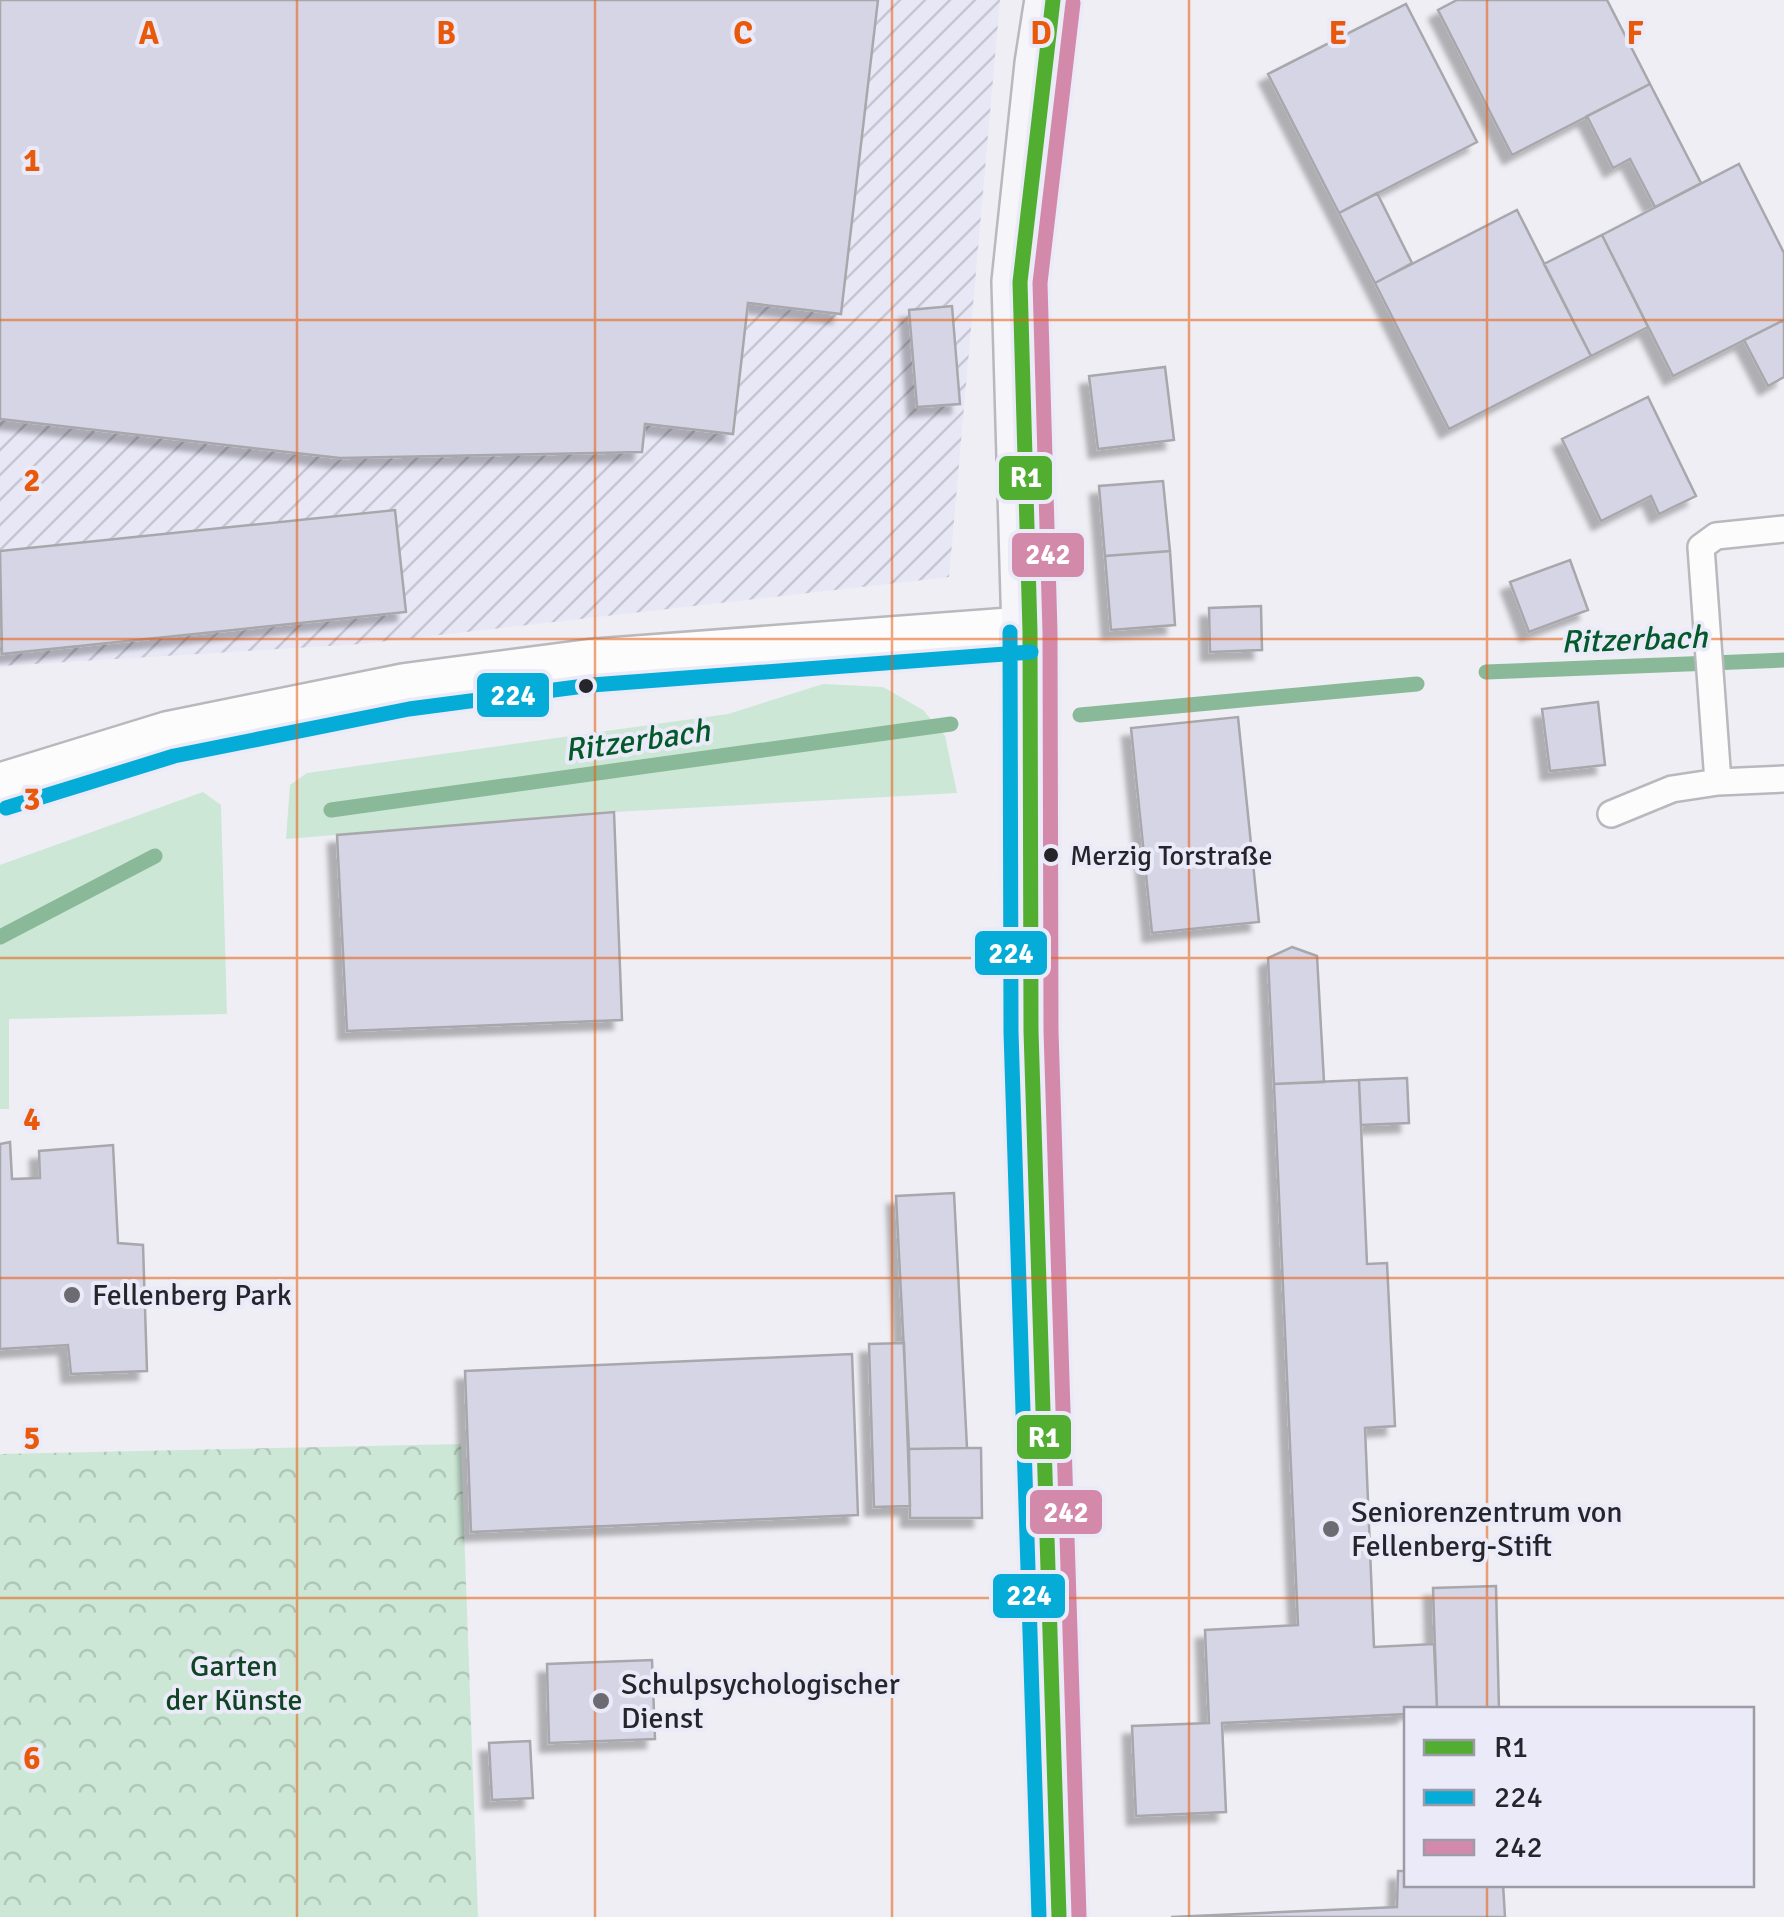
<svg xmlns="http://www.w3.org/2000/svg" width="1784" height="1917" font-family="Signika,sans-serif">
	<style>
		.industrial { fill: url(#industrial-furrows) }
		.grass { fill: #cce7d6 }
		.park { fill: url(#park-crowns) }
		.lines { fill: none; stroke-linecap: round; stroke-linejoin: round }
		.stream { stroke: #89b998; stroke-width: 15 }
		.building { fill: #d6d5e5; stroke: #a8a7ac; stroke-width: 2.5; filter: url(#shadow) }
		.lane-casing { stroke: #b8b8bd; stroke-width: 30 }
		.street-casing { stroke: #b8b8bd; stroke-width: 55 }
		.secondary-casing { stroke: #b8b8bd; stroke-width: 60 }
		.lane { stroke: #fcfcfd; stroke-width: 25 }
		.street { stroke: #fcfcfd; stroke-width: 50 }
		.secondary { stroke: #f6f6fa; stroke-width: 55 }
		.bus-1-casing { stroke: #ebeaf8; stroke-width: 22 }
		.bus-2-casing { stroke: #ebeaf8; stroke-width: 22 }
		.bus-3-casing { stroke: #ebeaf8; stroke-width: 22 }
		.bus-1 { stroke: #51ae31; stroke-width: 15 }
		.bus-2 { stroke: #04acd7; stroke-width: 15 }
		.bus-3 { stroke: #d38aaa; stroke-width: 15 }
		.grid { fill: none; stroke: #e8590c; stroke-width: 2.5; stroke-opacity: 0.55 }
		.bus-dot { fill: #26252b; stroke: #ebeaf8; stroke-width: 4 }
		.poi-dot { fill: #6c6b71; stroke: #ebeaf8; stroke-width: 4 }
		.labels { text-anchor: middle; stroke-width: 8; stroke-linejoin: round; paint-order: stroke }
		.bus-label { font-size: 28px; fill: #26252b; stroke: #ebeaf8; text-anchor: start }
		.poi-label { font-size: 30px; fill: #26252b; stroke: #ebeaf8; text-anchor: start }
		.park-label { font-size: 30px; fill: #104424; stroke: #ebeaf8 }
		.water-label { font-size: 32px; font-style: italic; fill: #04592b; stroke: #ebeaf8 }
		.grid-label { font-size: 32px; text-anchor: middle; font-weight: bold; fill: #e8590c; stroke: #ebeaf8; stroke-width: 8; stroke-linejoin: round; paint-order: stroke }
		.line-badge { stroke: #ebeaf8; stroke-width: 4 }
		.badge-label { font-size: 28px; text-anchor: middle; font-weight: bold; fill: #fff }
	</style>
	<defs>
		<pattern id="industrial-furrows" width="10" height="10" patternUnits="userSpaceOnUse" patternTransform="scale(2.5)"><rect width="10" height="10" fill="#e8e7f6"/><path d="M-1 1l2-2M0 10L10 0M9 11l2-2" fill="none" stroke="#c7c6d3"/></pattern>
		<pattern id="park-crowns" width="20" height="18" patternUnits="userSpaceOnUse" patternTransform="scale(2.5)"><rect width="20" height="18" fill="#cce7d6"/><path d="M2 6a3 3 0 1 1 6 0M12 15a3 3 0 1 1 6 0" fill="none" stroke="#afc6b8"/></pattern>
		<filter id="shadow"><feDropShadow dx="-9" dy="9" stdDeviation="2.5" flood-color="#0004"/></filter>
	</defs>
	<rect width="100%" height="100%" fill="#eeeef4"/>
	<!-- industrial -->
	<path class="industrial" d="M0,0H1000L949,577L361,644L0,666Z"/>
	<!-- grass -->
	<path class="grass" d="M823,684L883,687L923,710L945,736L957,793L614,812L286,839L290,785L307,773L728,714Z
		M203,792L221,805L227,1014L9,1019V1109H0V865Z"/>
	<!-- park -->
	<path class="park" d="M461,1444L478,1917H0V1454Z"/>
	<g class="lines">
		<!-- stream -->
		<path class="stream" d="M1486,672L1784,660
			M1080,715L1417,684
			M331,810L951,724
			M0,937L155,856"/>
	</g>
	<!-- building -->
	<path class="building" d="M0,0H878L841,314L748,303L733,434L645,424L642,452L340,458L0,419Z
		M1457,0H1607L1650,84L1512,155L1438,10Z
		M1406,4L1477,142L1339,213L1268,74Z
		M1650,84L1701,183L1655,207L1630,159L1613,168L1587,116Z
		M1739,164L1784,253V320L1673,376L1602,235Z
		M1377,193L1412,263L1375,283L1339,213Z
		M1517,210L1591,356L1449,429L1375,283Z
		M1602,235L1648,327L1591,356L1544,264Z
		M952,306L960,404L917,407L909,310Z
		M1784,320V377L1768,386L1744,340Z
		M1165,367L1174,440L1098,449L1089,376Z
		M1648,397L1696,496L1659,514L1651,496L1601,521L1562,439Z
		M1163,481L1170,551L1105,556L1099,486Z
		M395,510L406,612L2,654L0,551Z
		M1170,551L1175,625L1111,630L1105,556Z
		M1570,560L1588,610L1529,632L1510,582Z
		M1261,606L1262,650L1210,652L1209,608Z
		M1598,702L1605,765L1550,771L1542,709Z
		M1238,717L1259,922L1152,933L1131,728Z
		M614,812L622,1020L347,1031L337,835Z
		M1292,947L1317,956L1324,1082L1274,1084L1268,958Z
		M1407,1078L1409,1123L1361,1125L1359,1080Z
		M1359,1080L1367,1264L1387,1263L1395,1426L1365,1428L1374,1647L1434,1644L1437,1710H1406V1714L1222,1723L1226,1812L1136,1816L1132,1726L1209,1723L1205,1630L1298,1625L1274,1084Z
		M10,1142L12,1179L40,1178L39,1151L113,1145L118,1243L143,1245L147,1371L71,1374L68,1345L0,1349V1144Z
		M954,1193L967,1448L909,1449L896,1196Z
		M904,1343L910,1506L874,1507L869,1344Z
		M852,1354L858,1515L471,1532L465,1371Z
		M967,1448H981L982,1518H910L909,1449Z
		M1496,1586L1499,1710H1437L1433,1588Z
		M652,1660L655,1739L549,1743L547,1664Z
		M530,1741L533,1798L492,1800L489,1743Z
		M1398,1871H1406V1884H1503L1505,1917H1171L1397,1907Z"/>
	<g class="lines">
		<defs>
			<path id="lane" d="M1718,782L1701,547L1716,536L1784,529
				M1611,814L1672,789L1718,782L1784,779"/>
			<path id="street" d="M0,789L169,737L406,689L590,665L1030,632"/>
			<path id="secondary" d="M1053,0L1043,64L1020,282L1030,632L1031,1031L1059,1917"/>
		</defs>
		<!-- lane casing -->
		<use href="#lane" class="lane-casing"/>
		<!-- street casing -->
		<use href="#street" class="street-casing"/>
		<!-- secondary casing -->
		<use href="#secondary" class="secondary-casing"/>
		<!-- lane -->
		<use href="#lane" class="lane"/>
		<!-- street -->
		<use href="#street" class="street"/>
		<!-- secondary -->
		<use href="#secondary" class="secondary"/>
		<defs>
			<path id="bus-1" d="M1053,0L1020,282L1030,632L1031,1031L1059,1917"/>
			<path id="bus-2" d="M1010,632L1011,1032L1039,1917
				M6,808L174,756L409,709L592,685L1031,652"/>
			<path id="bus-3" d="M1073,3L1040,283L1050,632L1051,1031L1079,1916"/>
		</defs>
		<!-- bus-1 casing -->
		<use href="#bus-1" class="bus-1-casing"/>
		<!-- bus-2 casing -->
		<use href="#bus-2" class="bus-2-casing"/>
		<!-- bus-3 casing -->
		<use href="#bus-3" class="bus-3-casing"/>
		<!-- bus-1 -->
		<use href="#bus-1" class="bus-1"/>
		<!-- bus-2 -->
		<use href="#bus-2" class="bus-2"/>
		<!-- bus-3 -->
		<use href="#bus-3" class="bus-3"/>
	</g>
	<!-- grid -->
	<path class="grid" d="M297,0V1917M595,0V1917M892,0V1917M1189,0V1917M1487,0V1710M0,320H1784M0,639H1784M0,958H1784M0,1278H1784M0,1598H1784M1487,1884V1917"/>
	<!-- markers -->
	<g class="bus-dot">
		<circle cx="586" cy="686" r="9"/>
		<circle cx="1051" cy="855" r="9"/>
	</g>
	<g class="poi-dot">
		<circle cx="72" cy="1295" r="10"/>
		<circle cx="1331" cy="1529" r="10"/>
		<circle cx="601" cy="1701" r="10"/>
	</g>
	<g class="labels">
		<!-- bus labels -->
		<g class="bus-label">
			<text x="1070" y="865">Merzig Torstraße</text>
		</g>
		<!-- poi labels -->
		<g class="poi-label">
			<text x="92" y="1305">Fellenberg Park</text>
			<text x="1351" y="1522">Seniorenzentrum von<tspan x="1351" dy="34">Fellenberg-Stift</tspan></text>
			<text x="621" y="1694">Schulpsychologischer<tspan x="621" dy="34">Dienst</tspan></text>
		</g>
		<!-- park labels -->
		<g class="park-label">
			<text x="234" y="1676">Garten<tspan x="234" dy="34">der Künste</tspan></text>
		</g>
		<!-- water labels -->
		<g class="water-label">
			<text transform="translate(1634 639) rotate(-2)" y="11">Ritzerbach</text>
			<text transform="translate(637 740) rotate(-8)" y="11">Ritzerbach</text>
		</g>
	</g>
	<g class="grid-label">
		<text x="149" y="44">A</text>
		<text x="446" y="44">B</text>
		<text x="743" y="44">C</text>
		<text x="1041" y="44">D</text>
		<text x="1338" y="44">E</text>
		<text x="1635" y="44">F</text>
		<text x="32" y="171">1</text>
		<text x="32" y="491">2</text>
		<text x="32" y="810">3</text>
		<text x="32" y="1130">4</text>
		<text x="32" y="1449">5</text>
		<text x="32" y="1769">6</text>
	</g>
	<g class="line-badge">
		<rect x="997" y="454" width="57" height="48" rx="10" fill="#51ae31"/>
		<rect x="1010" y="531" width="76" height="48" rx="10" fill="#d38aaa"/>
		<rect x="475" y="671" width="76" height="48" rx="10" fill="#04acd7"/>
		<rect x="973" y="929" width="76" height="48" rx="10" fill="#04acd7"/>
		<rect x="1015" y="1413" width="58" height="48" rx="10" fill="#51ae31"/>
		<rect x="1028" y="1488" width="76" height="48" rx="10" fill="#d38aaa"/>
		<rect x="991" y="1572" width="76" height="48" rx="10" fill="#04acd7"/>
	</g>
	<g class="badge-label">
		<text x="1026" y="487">R1</text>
		<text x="1048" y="564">242</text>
		<text x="513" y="705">224</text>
		<text x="1011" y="963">224</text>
		<text x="1044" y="1447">R1</text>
		<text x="1066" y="1522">242</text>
		<text x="1029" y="1605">224</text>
	</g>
	<!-- legend -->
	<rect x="1404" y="1707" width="350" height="180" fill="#ebeaf8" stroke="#9c9ba6" stroke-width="2.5"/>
	<rect x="1424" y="1740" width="50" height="15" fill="#51ae31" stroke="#9c9ba6" stroke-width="2.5"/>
	<text x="1494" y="1757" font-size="30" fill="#26252b">R1</text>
	<rect x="1424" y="1790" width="50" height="15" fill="#04acd7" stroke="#9c9ba6" stroke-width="2.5"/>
	<text x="1494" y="1807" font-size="30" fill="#26252b">224</text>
	<rect x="1424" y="1840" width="50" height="15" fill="#d38aaa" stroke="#9c9ba6" stroke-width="2.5"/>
	<text x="1494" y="1857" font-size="30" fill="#26252b">242</text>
</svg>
